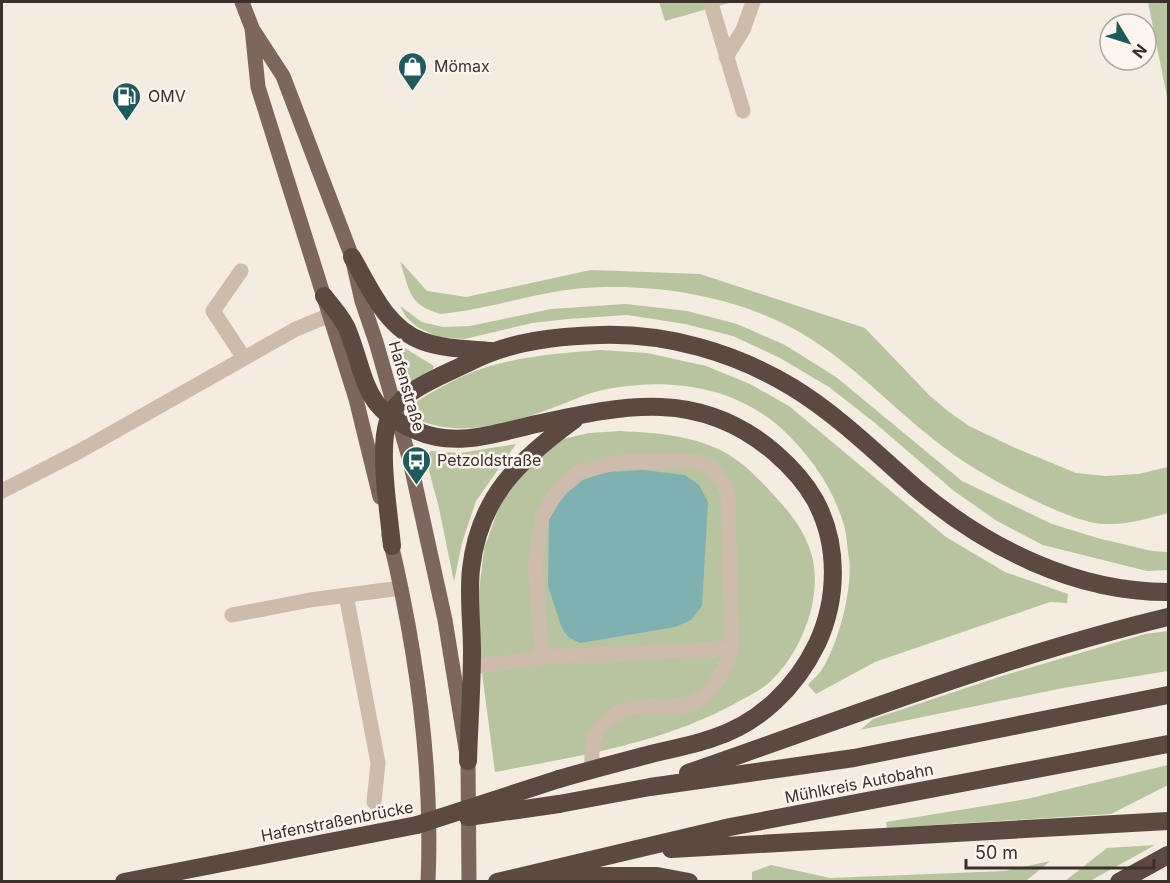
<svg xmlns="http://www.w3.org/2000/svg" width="1170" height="883" font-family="Inter,sans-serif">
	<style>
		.green { fill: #b8c4a0 }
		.water { fill: #7fb0b2 }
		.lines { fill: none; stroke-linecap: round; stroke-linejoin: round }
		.service { stroke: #cdbbac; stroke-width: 15 }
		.minor { stroke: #cdbbac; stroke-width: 15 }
		.primary { stroke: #7d675c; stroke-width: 15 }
		.motorway { stroke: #5c4a42; stroke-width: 18 }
		.motorway-bridge { stroke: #5c4a42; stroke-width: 18 }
		.labels { text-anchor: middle; stroke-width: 5; stroke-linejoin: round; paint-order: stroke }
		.poi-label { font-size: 16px; fill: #3b302b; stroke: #fbf5ee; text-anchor: start }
		.street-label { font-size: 16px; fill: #3b302b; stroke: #fbf5ee }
	</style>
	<rect width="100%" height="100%" fill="#f4ebe1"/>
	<!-- green -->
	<path class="green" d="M659,2H732L665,21Z
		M1148,2H1168V102Z
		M400,261L427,291L466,297L591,270L700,274L865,328L929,395L948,411L969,426L1013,447L1076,473L1105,476L1138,474L1168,467V513C1149,518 1131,524 1111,524C1087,525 1063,513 1042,504C1003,486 966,466 933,439C874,392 835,343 762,314C704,291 636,283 574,289C529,294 486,310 440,314C408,304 410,291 400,261Z
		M626,304L687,311L737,324L785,345L836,377L962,481L1052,524L1101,539L1152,551L1168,552V570L1147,571L1043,545L997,521L954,491L875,423L829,387L780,358L733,336L685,324L627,315L568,319L532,323L465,339L438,337L417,327L406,317L400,306L422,322L443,327L470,326L551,309Z
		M395,342L434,366L432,371L408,385Z
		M600,350L647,353L706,366L750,384L789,406L946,537L1005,572L1068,594L1067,603L1050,602L875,662L816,694L808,685C812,680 817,676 821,671C838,645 853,590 849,558C847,547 847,534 843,522C832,486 809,454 782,429C731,383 661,377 598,391C583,395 569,402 555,407C510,424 460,439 414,418L413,404C435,390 459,376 484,368C520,356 562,353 600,350Z
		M620,431C657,433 693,435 726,453C742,462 758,478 770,491C786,508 801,525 809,547C826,589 804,649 772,680C762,690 747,697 734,704C663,743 575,757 495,772L480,658L478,600L484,549L500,504L527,467L563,439L589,433Z
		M516,444L476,501L462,543L454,582L439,508L426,459L427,454L431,451L460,453Z
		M1168,631V671L1063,688L860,730L873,719L1005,675L1145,634Z
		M1168,765V785L1111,814L887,828L886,822L1027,799Z
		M1155,845L1090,881H1065L1107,848Z
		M1050,861L1026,881H752V872L771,865L830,878L1005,871Z"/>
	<!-- water -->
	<path class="water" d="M643,470L685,475L699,485L708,502L702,606L691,620L675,627L580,643L568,637L561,626L548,586L549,516L567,493L583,480L606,472Z"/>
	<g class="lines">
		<!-- service -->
		<path class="service" d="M712,7L743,111
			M726,57L743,30L753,2
			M241,271L213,311L244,358
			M346,595L378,763L374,802
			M232,615L310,600L401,588
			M472,667L542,657L732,649L728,495L723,482L710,467L695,461H623L578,472L558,490L542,517L535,565L542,657
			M592,770C592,746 589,737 608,720C637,694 672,717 700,699C717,689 725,666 732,649"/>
		<!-- minor -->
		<path class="minor" d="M2,491L80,451L296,329L330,315"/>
		<!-- primary -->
		<path class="primary" d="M242,2L252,28L258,87L356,399L380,497
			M253,30L283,76L352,257L362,301L376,342L410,461L445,620L468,761L469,882
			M389,535C416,647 433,766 428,882"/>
		<!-- motorway -->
		<path class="motorway" d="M352,257C370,288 386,328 422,341C444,349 469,349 491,351
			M324,296C332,307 344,319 348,331C367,379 362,409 417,431C456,448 497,433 536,424C624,405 699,388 774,452C789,465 805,482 815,500C839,544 838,599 817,644C796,687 760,723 713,738C693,745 672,749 651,754C621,762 590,770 559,779
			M392,546C389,513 378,450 388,421C392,410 400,400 410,393C428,380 452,371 472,361C511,341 557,336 600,335C667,333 734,352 792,387C838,415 877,454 917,489C987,548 1075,592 1168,592
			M468,761C469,724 472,688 472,651C472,624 468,596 471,569C479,497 519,460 574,420
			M688,773C847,718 1005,656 1168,617
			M559,804L650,787L854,758L1168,695
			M671,849L1168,821
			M553,876H657L689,882
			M124,882L417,825
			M497,882L730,827L1168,744
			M1119,882L1168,855"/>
		<!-- motorway-bridge -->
		<path class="motorway-bridge" d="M468,817L559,804
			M417,825L559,779"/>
	</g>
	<!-- icons -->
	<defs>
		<symbol id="shop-pin" viewBox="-11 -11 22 30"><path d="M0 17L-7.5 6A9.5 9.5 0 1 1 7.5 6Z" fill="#1f5a5e" stroke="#fbf5ee"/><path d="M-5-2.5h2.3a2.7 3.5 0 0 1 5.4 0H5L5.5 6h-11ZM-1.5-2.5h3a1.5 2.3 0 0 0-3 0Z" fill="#fff"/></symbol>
		<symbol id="fuel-pin" viewBox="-11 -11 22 30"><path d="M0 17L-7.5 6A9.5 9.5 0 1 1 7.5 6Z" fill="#1f5a5e" stroke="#fbf5ee"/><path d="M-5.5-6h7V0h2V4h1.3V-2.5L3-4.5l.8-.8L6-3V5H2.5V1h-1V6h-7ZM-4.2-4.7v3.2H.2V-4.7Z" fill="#fff"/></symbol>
		<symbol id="bus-pin" viewBox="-11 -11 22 30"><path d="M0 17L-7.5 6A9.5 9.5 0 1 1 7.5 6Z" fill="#1f5a5e" stroke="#fbf5ee"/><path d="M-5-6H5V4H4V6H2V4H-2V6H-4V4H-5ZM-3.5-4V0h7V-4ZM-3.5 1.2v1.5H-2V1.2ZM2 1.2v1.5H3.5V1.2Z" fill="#fff"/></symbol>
	</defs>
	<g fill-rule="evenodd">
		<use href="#shop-pin" x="396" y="50" width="33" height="45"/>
		<use href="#fuel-pin" x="110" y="80" width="33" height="45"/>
		<use href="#bus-pin" x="400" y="444" width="33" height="45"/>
	</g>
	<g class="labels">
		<!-- poi labels -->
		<g class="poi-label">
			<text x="434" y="72">Mömax</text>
			<text x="148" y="102">OMV</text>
			<text x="437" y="466">Petzoldstraße</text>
		</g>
		<!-- street labels -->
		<g class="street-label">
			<text transform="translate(407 386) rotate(74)" y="6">Hafenstraße</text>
			<text transform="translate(859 783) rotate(-11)" y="6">Mühlkreis Autobahn</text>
			<text transform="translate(337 821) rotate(-11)" y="6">Hafenstraßenbrücke</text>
		</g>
	</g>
	<!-- border -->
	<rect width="1170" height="883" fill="none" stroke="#3b302b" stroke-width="6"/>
	<!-- north arrow -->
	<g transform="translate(1128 42) rotate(128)"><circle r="28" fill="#fbf5ee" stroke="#aea6a0" stroke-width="1.5"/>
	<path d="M0-4.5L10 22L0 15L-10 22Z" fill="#1f5a5e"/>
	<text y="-9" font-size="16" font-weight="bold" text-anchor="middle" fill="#3b302b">N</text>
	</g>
	<!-- scale -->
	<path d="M966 859v9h188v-9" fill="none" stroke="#3b302b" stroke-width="3"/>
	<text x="975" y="859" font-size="18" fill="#3b302b" stroke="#fbf5ee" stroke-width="4.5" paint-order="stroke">50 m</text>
</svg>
